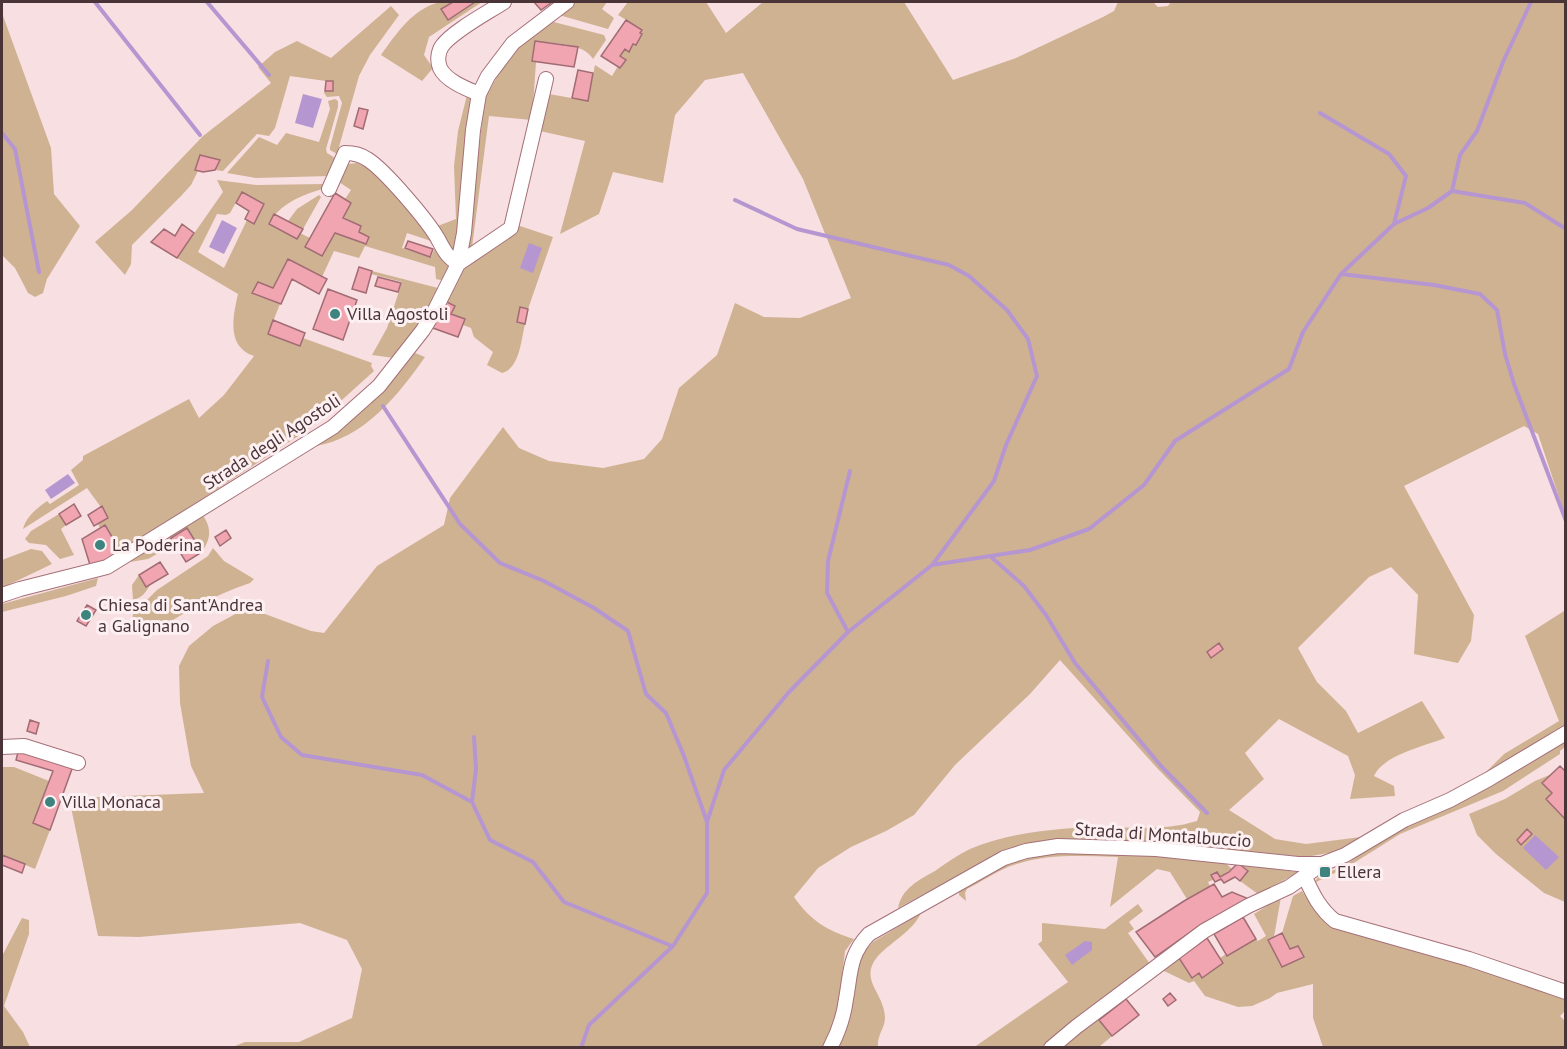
<svg xmlns="http://www.w3.org/2000/svg" width="1567" height="1049" font-family="'PT Sans',sans-serif">
	<style>
		.green { fill: #cfb292; fill-rule: evenodd }
		.water { fill: #b696d0 }
		.lines { fill: none; stroke-linecap: round; stroke-linejoin: round }
		.stream { stroke: #b696d0; stroke-width: 4 }
		.building { fill: #f0a5b0; stroke: #a16c74; stroke-width: 1.5 }
		.minor-casing { stroke: #a57078; stroke-width: 16 }
		.minor { stroke: #fff; stroke-width: 14 }
		.poi-dot { fill: #3d847f; stroke: #fdf0f2; stroke-width: 2 }
		.labels { text-anchor: middle; stroke-width: 6; stroke-linejoin: round; paint-order: stroke }
		.poi-label { font-size: 18px; fill: #4b3437; stroke: #fdf0f2; text-anchor: start }
		.street-label { font-size: 18px; fill: #4b3437; stroke: #fdf0f2 }
	</style>
	<rect width="100%" height="100%" fill="#f8dfe2"/>
	<!-- green -->
	<path class="green" d="M441,2H453L441,9L448,19L475,2H482L429,37L424,55L433,68L422,81L381,55C396,34 414,7 441,2Z
		M574,2H607L602,9L614,18L608,29L559,15Z
		M628,2H706L726,33L763,2H904L953,80L1016,58L1103,17L1114,11L1118,2H1153L1158,7L1168,6L1171,2H1565V515L1538,434L1524,426L1404,486L1474,615L1471,641L1458,663L1414,654L1418,595L1391,567L1369,577L1298,648L1317,682L1346,711L1358,733L1422,701L1445,738C1424,746 1382,756 1374,776L1394,786L1395,796L1350,799L1355,775L1348,756L1279,719L1245,753L1264,779L1229,810L1275,839L1306,844L1361,837L1334,852L1306,857L1162,843L1070,839L1049,841L1004,851L898,908C902,888 919,880 935,871C946,863 958,855 970,849C1007,833 1051,829 1092,827C1128,826 1161,832 1197,821L1200,812L1157,768L1060,660L1030,694L955,765L914,815L886,831L851,847L818,868L794,897C810,920 827,931 854,939L845,951L838,1011L825,1047L230,1048L245,1042H299L352,1018L362,969L347,940L300,923L139,937L98,936L72,812V798L204,793L191,766L180,703L179,666L189,646L213,626L241,611L265,614L311,631L324,633L377,566L444,525L450,498L503,427L519,448L549,461L603,468L644,459L662,439L679,388L717,355L735,303L764,317L800,318L851,298L803,179L743,73L705,80L675,115L663,183L613,172L599,214L560,234L585,141L540,131L549,94L588,101L595,65L612,76L618,66L621,68L625,60L620,56L625,49L629,51L633,44L636,45L642,35L640,33L641,29L618,15Z
		M391,6L399,15L370,55L359,76L337,154L330,150V147L342,103L339,96L327,97L324,93L325,91H333V82L290,76L275,128L269,136L257,134L223,171L215,170L220,160L200,155L195,170L198,171L191,185L181,196L132,245L131,264L125,275L95,242L132,210L203,136L271,83L258,67L275,52L297,41L331,58Z
		M2,13L51,148L54,194L80,226L47,279L43,293L35,297L28,293L15,268L2,255Z
		M550,21L604,35L606,40L593,59C583,42 553,44 535,41L532,61L536,62L532,120L489,116L472,247L470,249L467,245L485,98L506,61L517,48Z
		M467,95L472,102L460,233L453,254L435,227L456,219L454,166L458,131Z
		M335,99L338,101V107L326,149L327,153L335,158L329,176L256,178L227,173L259,137L277,145L286,133L319,142L330,109L328,101Z
		M357,163C359,163 363,164 366,166C379,173 426,227 431,241L407,233L402,248L431,257L435,248L451,263L445,281L436,279L435,267L365,246L359,258L334,251L322,277L288,259L273,288L258,282L253,293L280,304L268,334L300,346L303,338L372,363L371,366L374,371L312,427L121,552L105,526L100,528L98,524L108,517L87,488L23,529C26,517 37,508 47,501L50,504L79,485L71,470L83,460V456L189,399L199,418L224,395L254,356C226,347 233,316 238,294L177,258L223,192L217,180L257,185L324,184L322,189C302,195 279,204 269,224L297,239L300,233L310,238L305,247L322,256L335,233L366,244L369,237L359,232L361,226L343,218L351,203L345,199L351,190L339,182L349,164ZM242,192L264,204L254,223L247,220L224,268L198,252L217,214L226,215L230,213Z
		M319,195L321,197L303,229L288,221L297,209Z
		M517,225L553,237L528,309L520,307L517,322L525,324C521,340 520,368 502,373L487,365L493,352L474,337L471,328L463,325L465,319L451,314L455,306L445,301L461,269Z
		M372,271L438,288L441,291L432,308L394,358L372,355L387,328L402,282L371,274Z
		M415,353L425,357C399,394 364,439 315,446C354,419 386,390 415,353Z
		M59,514L66,525L61,529L74,555L60,559L46,545L29,543L25,539L31,531Z
		M202,514C212,528 211,538 202,552L175,544L148,559L130,562Z
		M213,548L224,561L254,579L250,583C212,596 182,613 149,636L130,634L134,608L141,606L157,590L208,556Z
		M31,549L42,551L52,564L2,588V560Z
		M139,575L150,585C146,592 142,598 133,600L132,585Z
		M98,578L96,586L66,596L2,612V604Z
		M1564,611L1565,727L1485,775L1486,772L1504,754L1559,721L1525,636Z
		M1565,740V747L1560,751V754L1503,791L1400,834L1349,866L1314,883L1318,877L1347,864L1390,833Z
		M2,767H14L49,781L33,823L50,830L35,869L2,855Z
		M1552,774V793L1546,799L1565,819V902L1544,893L1496,854L1477,835L1469,814L1505,799L1535,781Z
		M1052,853L1158,854L1223,861L1232,869L1220,877L1208,882L1210,886L1187,899L1170,872L1157,869L1110,907L1118,857C1081,856 1044,853 1008,867C994,873 981,882 967,889L965,893L966,901L959,895V891L1006,864Z
		M1240,864L1296,872L1297,873L1258,894L1240,881L1248,871Z
		M1302,891L1307,899L1311,900L1321,915L1565,998V1011L1560,1016L1565,1021V1047H1323L1313,1018V984L1277,993L1270,998L1252,1006L1238,1007L1205,996L1194,981L1189,983L1162,970L1179,958L1192,977L1199,973L1202,977L1223,963L1220,958L1226,954L1227,956L1256,939L1258,941L1266,936L1254,914L1281,897L1274,937L1268,940L1282,967L1303,957L1298,946L1290,949L1282,933L1293,896Z
		M1138,904L1143,911L1129,922L1134,929L1128,933L1150,964L1076,1020L1043,1047L973,1048L1068,982L1038,944L1042,941V923L1105,929Z
		M921,913C912,932 892,941 878,956C858,980 884,992 885,1017C885,1029 877,1034 878,1047L838,1048L847,1025L853,1002L859,957L873,942Z
		M22,918L29,920V934L4,1006L23,1032L30,1047H2V956Z
		M1123,995L1126,999L1100,1020L1112,1036L1099,1047L1058,1048Z"/>
	<!-- water -->
	<path class="water" d="M303,94L322,99L313,128L295,123Z
		M222,220L237,228L224,254L209,247Z
		M529,243L542,248L533,273L520,268Z
		M68,474L75,483L51,499L45,490Z
		M1535,835L1559,857L1546,870L1523,848Z
		M1085,941L1092,942V950L1072,965L1065,955Z"/>
	<g class="lines">
		<!-- stream -->
		<path class="stream" d="M95,2L200,135
			M207,2L269,75
			M1320,113L1389,154L1406,176L1394,224
			M2,133L15,149L39,272
			M1452,191L1525,203L1566,229
			M735,200L797,229L949,265L969,276L1007,310L1028,339L1037,376L1006,445L994,481L933,564
			M1341,274L1434,285L1480,294L1497,310L1505,354L1514,384L1566,521
			M383,406L460,524L500,563L544,581L594,608L628,631L646,694L666,713L684,756L707,822
			M990,556L1024,586L1046,615L1075,663L1161,766L1207,813
			M848,632L827,593L828,561L850,471
			M268,661L262,697L281,737L302,755L422,775L472,802L490,840L533,862L564,902L672,946
			M472,802L476,769L474,737
			M581,1048L589,1025L673,946L707,893V822L724,770L789,692L848,632L932,565L1030,550L1089,529L1144,485L1175,441L1289,369L1303,332L1341,274L1394,224L1428,208L1452,191L1460,155L1477,131L1503,62L1531,2"/>
	</g>
	<!-- building -->
	<path class="building" d="M453,2H475L448,20L441,9Z
		M534,2H550L551,3L541,10Z
		M626,20L642,30L640,33L642,34L636,45L633,44L629,52L625,49L620,56L626,60L620,68L601,56Z
		M535,41L578,47L574,67L532,61Z
		M578,70L593,73L588,101L572,98Z
		M326,81H333V91H325Z
		M359,108L368,110L363,129L354,126Z
		M200,155L220,160L215,170L203,172L195,170Z
		M242,192L264,204L254,224L245,219L249,211L236,203Z
		M335,193L351,203L343,218L361,226L359,232L369,237L366,244L335,233L322,256L305,247Z
		M274,214L303,229L297,239L269,224Z
		M182,224L194,233L177,258L151,242L164,229L175,236Z
		M408,241L433,249L430,257L405,248Z
		M288,259L327,279L319,294L292,279L281,304L252,293L258,282L273,288Z
		M359,267L372,271L366,293L352,289Z
		M378,277L401,283L398,292L375,286Z
		M328,289L357,300L343,340L313,329Z
		M445,301L455,306L451,314L465,319L458,337L430,327Z
		M520,307L528,309L525,324L517,322Z
		M273,320L305,333L300,346L268,334Z
		M74,504L81,516L66,525L59,514Z
		M102,506L108,518L94,526L88,515Z
		M105,525L121,552L105,562L90,565L82,539Z
		M187,528L202,552L186,562L171,538Z
		M226,530L231,538L220,546L215,537Z
		M160,562L168,574L146,587L139,575Z
		M87,605L96,610L86,626L77,621Z
		M1219,643L1223,649L1211,658L1207,652Z
		M30,720L39,723L36,734L27,731Z
		M19,748L73,766L50,830L33,823L53,771L16,760Z
		M1560,766L1566,772L1565,819L1546,799L1552,793L1542,783Z
		M1527,829L1532,834L1521,845L1517,840Z
		M2,855L25,864L22,873L2,865Z
		M1238,863L1248,871L1240,881L1235,877L1224,883L1221,879L1215,882L1211,875L1217,872L1220,877L1229,872Z
		M1214,884L1222,897L1232,892L1249,899L1202,924L1155,957L1136,932L1184,901Z
		M1243,917L1256,939L1227,956L1214,934Z
		M1282,933L1290,949L1298,946L1304,957L1282,967L1268,940Z
		M1207,938L1223,963L1202,978L1199,973L1192,978L1179,958Z
		M1170,993L1176,1000L1168,1006L1163,999Z
		M1126,999L1139,1015L1112,1036L1099,1020Z"/>
	<g class="lines">
		<defs>
			<path id="minor" d="M479,94C467,89 446,81 440,68C437,61 438,52 442,46C453,31 487,13 504,2
				M329,189L345,153C353,153 360,154 367,159C384,169 428,221 438,239C445,252 446,255 458,264L511,228L546,79
				M2,595L20,589L107,567L333,427L379,386L423,330L434,312L458,264L464,233L473,130L479,94L488,76L513,43L567,2
				M2,747L24,746L78,763
				M1305,877C1313,895 1320,909 1335,921L1469,959L1566,992
				M830,1048C838,1033 844,1015 846,999C851,972 849,955 869,934L1004,858L1026,851L1058,846L1156,849L1298,864H1322L1345,855L1404,820L1450,800L1489,779L1566,733
				M1051,1048L1076,1027L1204,931L1248,906L1289,887L1322,864"/>
		</defs>
		<!-- minor casing -->
		<use href="#minor" class="minor-casing"/>
		<!-- minor -->
		<use href="#minor" class="minor"/>
	</g>
	<!-- markers -->
	<g class="poi-dot">
		<circle cx="335" cy="314" r="6"/>
		<circle cx="100" cy="545" r="6"/>
		<circle cx="86" cy="615" r="6"/>
		<circle cx="50" cy="802" r="6"/>
		<rect x="1319" y="866" width="12" height="12" rx="3"/>
	</g>
	<g class="labels">
		<!-- poi labels -->
		<g class="poi-label">
			<text x="347" y="320">Villa Agostoli</text>
			<text x="112" y="551">La Poderina</text>
			<text x="98" y="611">Chiesa di Sant'Andrea<tspan x="98" dy="21">a Galignano</tspan></text>
			<text x="62" y="808">Villa Monaca</text>
			<text x="1337" y="878">Ellera</text>
		</g>
		<!-- street labels -->
		<g class="street-label">
			<text transform="translate(272 442) rotate(-33)" y="6">Strada degli Agostoli</text>
			<text transform="translate(1163 835) rotate(4)" y="6">Strada di Montalbuccio</text>
		</g>
	</g>
	<!-- border -->
	<rect width="1567" height="1049" fill="none" stroke="#4b3437" stroke-width="6"/>
</svg>
